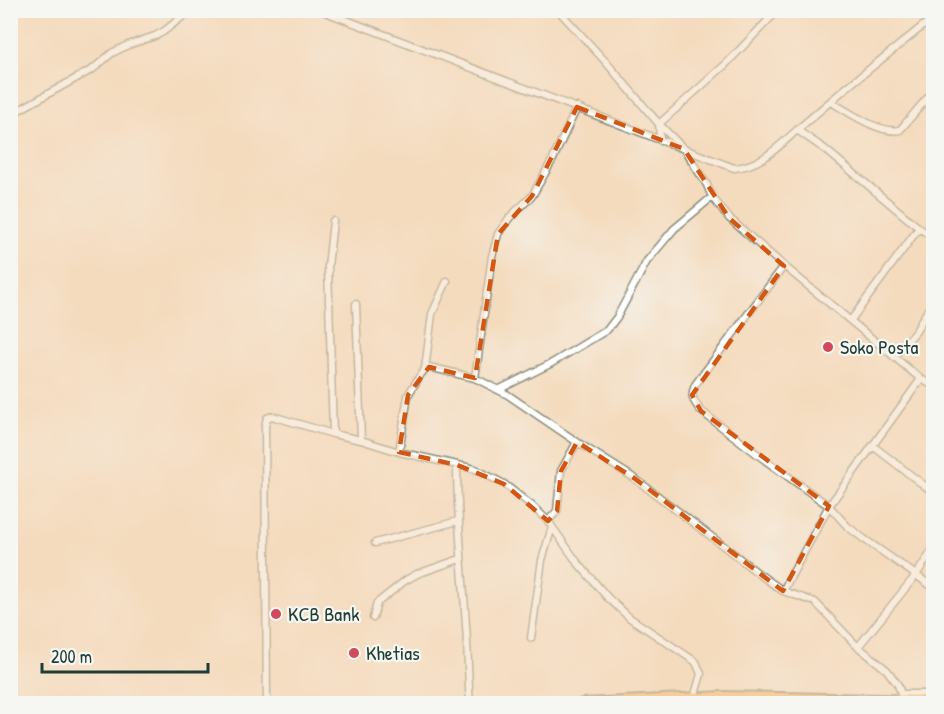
<svg xmlns="http://www.w3.org/2000/svg" width="944" height="714" font-family="'Patrick Hand',sans-serif">
	<style>
		.lines { fill: none; stroke-linecap: round; stroke-linejoin: round }
		.minor-casing { stroke: #8a8c79; stroke-width: 9 }
		.trunk-casing { stroke: #8a8c79; stroke-width: 14 }
		.minor { stroke: #fff; stroke-width: 6 }
		.trunk { stroke: #fdbc6f; stroke-width: 10 }
		.marked { fill: none; stroke: #d45610; stroke-width: 4.5; stroke-dasharray: 12 8; stroke-linejoin: round }
		.poi-dot { fill: #d1495b; stroke: #f6f6f2; stroke-width: 2 }
		.labels { text-anchor: middle; stroke-width: 4.5; stroke-linejoin: round; paint-order: stroke }
		.poi-label { font-size: 20px; fill: #1f3d34; stroke: #f6f6f2; text-anchor: start }
	</style>
	<rect width="100%" height="100%" fill="#f6f6f2"/>
	<filter id="ink" filterUnits="userSpaceOnUse"><feTurbulence type="fractalNoise" baseFrequency=".0167" numOctaves="2"/><feDisplacementMap in="SourceGraphic" scale="12" xChannelSelector="R" yChannelSelector="G"/><feConvolveMatrix kernelMatrix="1 2 1 2 8 2 1 2 1" color-interpolation-filters="sRGB"/></filter>
	<filter id="wash" filterUnits="userSpaceOnUse"><feTurbulence type="fractalNoise" baseFrequency=".008" numOctaves="4" result="noise"/><feDisplacementMap in="SourceGraphic" scale="24" xChannelSelector="R" yChannelSelector="G"/><feGaussianBlur stdDeviation="1.35" result="paint"/><feColorMatrix in="noise" values="0 0 0 0 0 0 0 0 0 0 0 0 0 0 0 0 0 1.4 0 .05"/><feComposite in="paint" operator="in"/></filter>
	<g filter="url(#wash)">
		<rect width="100%" height="100%" fill="#f4dbbe"/>
	</g>
	<g filter="url(#ink)">
		<g class="lines">
			<defs>
				<path id="minor" d="M320,10L734,168C761,166 778,147 797,130L826,150L919,228L934,238
					M558,10L605,61L659,124L684,149L707,185L712,197L729,218L784,266L921,379L934,386
					M831,102C849,112 879,134 900,130L934,90
					M10,115L93,69L112,53L128,45L155,36L163,32L191,10
					M797,130L846,88L934,17
					M660,139L659,124L726,64L778,10
					M784,266L695,385C690,398 693,400 701,411L765,460L829,506L847,526L864,539L916,575L934,548
					M356,304L361,440
					M851,320L919,228
					M894,357L916,331L926,313L934,303
					M425,369L432,314L447,281
					M475,378L492,256L498,234L510,217L532,196L553,159L577,107
					M498,390L552,363L607,330L617,317L647,261L674,229L712,197
					M333,434L328,267L333,221
					M873,446L934,493
					M399,452L408,395L421,374L425,369L429,367L475,378L508,395L577,442L634,478L721,544L759,574L783,591L815,602L856,645L887,670L898,685L901,694V700
					M457,465C457,519 463,572 466,626C468,652 468,678 470,704
					M548,521L557,511L561,471L577,442
					M375,543L458,521
					M783,591L829,506L921,379
					M373,618L377,603L406,580L417,574L460,559
					M531,638L542,560L552,527
					M858,647L916,575L934,588
					M901,694H934
					M267,704L265,426L267,418L272,416L333,434L361,440L399,452L475,469L504,484L531,505L548,521L577,562L608,598L630,618L696,662L701,674L694,698"/>
				<path id="trunk" d="M582,704L723,697L934,701"/>
			</defs>
			<!-- minor casing -->
			<use href="#minor" class="minor-casing"/>
			<!-- trunk casing -->
			<use href="#trunk" class="trunk-casing"/>
			<!-- minor -->
			<use href="#minor" class="minor"/>
			<!-- trunk -->
			<use href="#trunk" class="trunk"/>
		</g>
	</g>
	<!-- marked area -->
	<path d="M0 0H944V714H0ZM577,107L684,149L729,218L784,266L692,395L701,411L829,506L783,591L634,478L577,442L561,471L557,511L548,521L504,484L457,465L399,452L408,395L429,367L475,378L498,234L532,196Z" fill="#f4dbbe" fill-opacity=".55" fill-rule="evenodd"/>
	<path class="marked" d="M577,107L684,149L729,218L784,266L692,395L701,411L829,506L783,591L634,478L577,442L561,471L557,511L548,521L504,484L457,465L399,452L408,395L429,367L475,378L498,234L532,196Z"/>
	<!-- markers -->
	<g class="poi-dot">
		<circle cx="828" cy="347" r="6"/>
		<circle cx="276" cy="614" r="6"/>
		<circle cx="354" cy="653" r="6"/>
	</g>
	<g class="labels">
		<!-- poi labels -->
		<g class="poi-label">
			<text x="840" y="354">Soko Posta</text>
			<text x="288" y="621">KCB Bank</text>
			<text x="366" y="660">Khetias</text>
		</g>
	</g>
	<!-- margin -->
	<rect width="944" height="714" fill="none" stroke="#f6f6f2" stroke-width="36"/>
	<!-- scale -->
	<path d="M42 663v9h166v-9" fill="none" stroke="#1f3d34" stroke-width="3"/>
	<text x="51" y="663" font-size="18" fill="#1f3d34" stroke="#f6f6f2" stroke-width="4.5" paint-order="stroke">200 m</text>
</svg>
